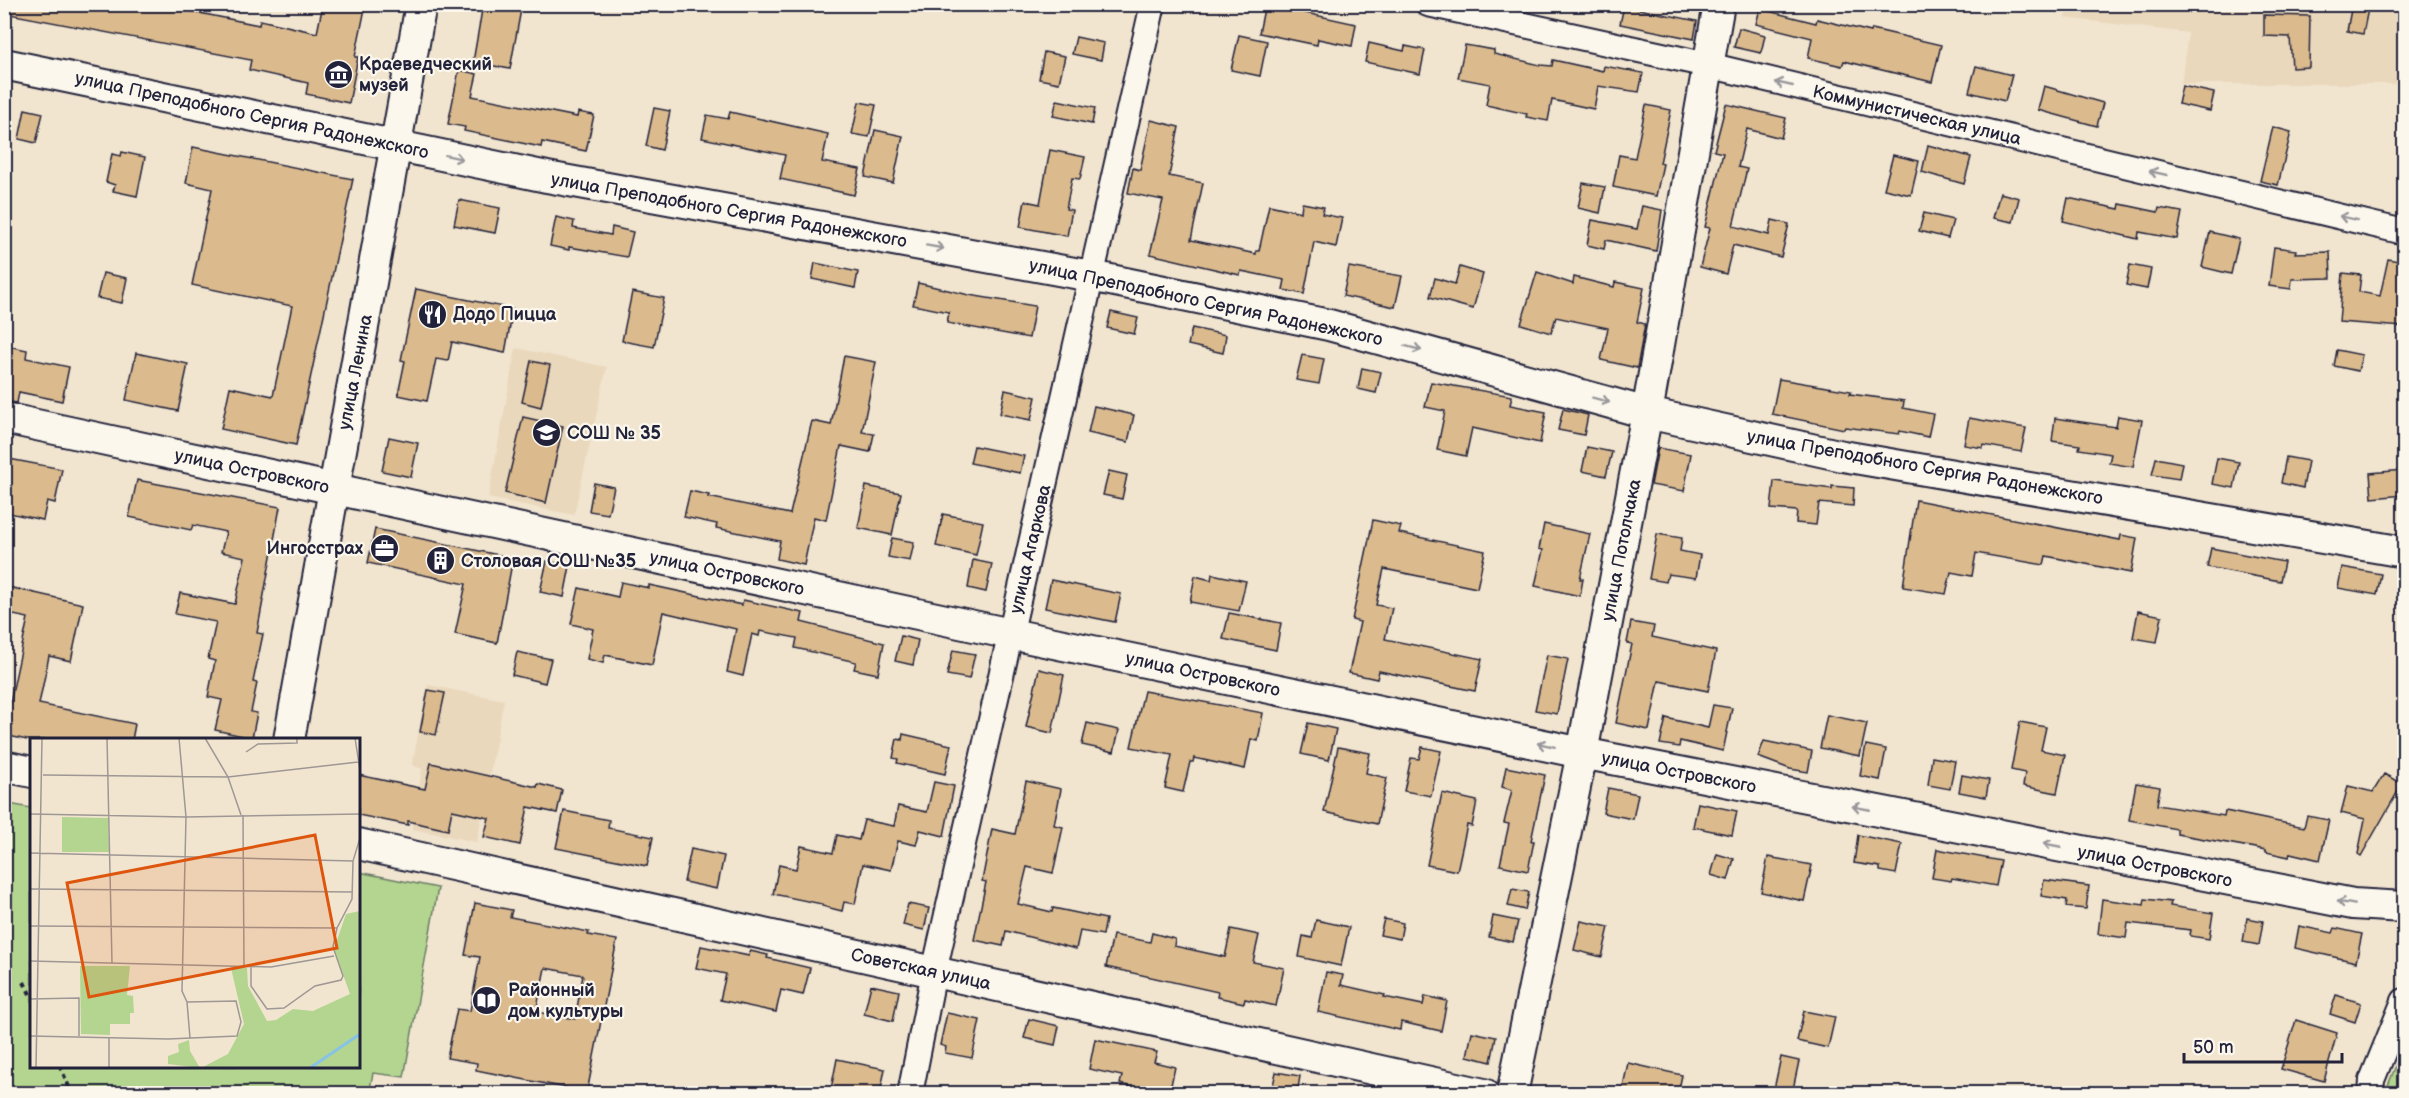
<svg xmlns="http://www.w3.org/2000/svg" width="2409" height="1098" font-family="'Balsamiq Sans',sans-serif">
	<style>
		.built { fill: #ead8bc }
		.green { fill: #b3d58f; stroke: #6a7c65; stroke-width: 1.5 }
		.building { fill: #dbbb8e; stroke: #22223b; stroke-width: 1.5; fill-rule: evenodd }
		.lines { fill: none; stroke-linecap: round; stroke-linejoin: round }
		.minor-casing { stroke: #22223b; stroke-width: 28 }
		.tertiary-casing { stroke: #22223b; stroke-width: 34 }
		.path { stroke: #22223b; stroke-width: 4; stroke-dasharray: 4.5 4.5; stroke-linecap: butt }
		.minor { stroke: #fbf7ec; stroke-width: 24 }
		.tertiary { stroke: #fbf7ec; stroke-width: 30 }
		.oneway { stroke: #99979c }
		.labels { text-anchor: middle; stroke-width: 4.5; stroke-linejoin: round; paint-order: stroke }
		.poi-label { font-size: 18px; font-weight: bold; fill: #22223b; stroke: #fbf7ec; text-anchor: start }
		.street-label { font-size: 18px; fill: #22223b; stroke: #fbf7ec }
		.inset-river { fill: none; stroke: #87c3e6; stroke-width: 3 }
		.inset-road { fill: none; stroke: #9e9794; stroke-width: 1.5 }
		.view { fill: #de560e; fill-opacity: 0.15; stroke: #de560e; stroke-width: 3 }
		.inset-edge { fill: none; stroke: #22223b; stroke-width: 3 }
	</style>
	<rect width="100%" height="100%" fill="#f1e5d0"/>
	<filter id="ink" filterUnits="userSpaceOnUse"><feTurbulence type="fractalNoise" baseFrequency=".0167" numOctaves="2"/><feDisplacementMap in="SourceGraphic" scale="12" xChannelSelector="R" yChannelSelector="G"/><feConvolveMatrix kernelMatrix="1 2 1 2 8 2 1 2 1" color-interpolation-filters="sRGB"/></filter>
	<g filter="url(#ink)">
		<!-- built -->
		<path class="built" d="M2068,4L2404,5V84H2181L2188,33L2065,18Z
			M516,348L607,367L574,515L488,498Z
			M428,685L504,700L477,842L412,829L422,769L412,765Z"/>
		<!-- green -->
		<path class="green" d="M4,803L31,808L32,1066H358L359,872L438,888L404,1077L373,1073L369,1094L5,1093Z
			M2404,1045V1093H2385Z"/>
		<!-- building -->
		<path class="building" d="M4,4H155L259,25L260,20L317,33L323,4H366L355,57H358L349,103L306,94L308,83L249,70L251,60L4,13Z
			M483,4H522L510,69L473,62Z
			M1265,4L1356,24L1352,46L1318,39L1317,45L1259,33Z
			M2352,4H2369L2363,34L2347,31Z
			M1624,6L1697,21L1694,39L1620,24Z
			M1760,9L1816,23L1817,19L1871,32L1872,29L1941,45L1932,82L1844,61L1842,66L1808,58L1812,38L1756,24Z
			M2264,15L2310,16L2309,67L2292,68L2290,37L2264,36Z
			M1739,28L1765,35L1761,53L1734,47Z
			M1239,35L1267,41L1260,76L1231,70Z
			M1076,37L1104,43L1101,60L1072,54Z
			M1369,43L1404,51L1405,46L1425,50L1420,74L1365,62Z
			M1465,45L1494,50V54L1540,65L1552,66L1553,60L1603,71L1604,66L1643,73L1639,92L1598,86L1594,109L1552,100L1548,121L1526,117L1527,114L1486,105L1490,84L1458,78Z
			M1044,52L1065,56L1059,83L1039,79Z
			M1976,66L2012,75L2005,101L1969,92Z
			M459,70L477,74L472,96L577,117L578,112L594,115L586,151L542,142L541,147L464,131L465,127L448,124Z
			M2044,86L2103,103L2097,126L2038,110Z
			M2182,86L2214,93L2210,111L2178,104Z
			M1057,100L1095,108L1092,124L1053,116Z
			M859,102L876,105L869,137L852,134Z
			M1726,104L1786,118L1781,138L1747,129L1738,167L1747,169L1733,226L1769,235L1772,220L1789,224L1781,257L1733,245L1726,274L1700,267L1710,228L1705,227L1723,153L1714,151Z
			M1646,105L1671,110L1660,163L1663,164L1656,196L1613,187L1619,155L1635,158Z
			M654,108L670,111L662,150L646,146Z
			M25,109L43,113L36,143L19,139Z
			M730,112L828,134L822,162L860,169L854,195L780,179L785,155L702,138L707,115L728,119Z
			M1151,120L1179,127L1169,176L1203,183L1191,240L1256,254V251H1259L1269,205L1301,212L1302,203L1324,207L1322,214L1342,218L1336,247L1314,242L1304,294L1283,290L1285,280L1241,271L1240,275L1150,254L1163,200L1128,193L1133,168L1140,170Z
			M2273,127L2291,132L2278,185L2260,181Z
			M875,130L903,136L893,183L865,177Z
			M1928,145L1971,157L1964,184L1922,172Z
			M193,147L353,179L296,445L221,429L230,387L273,396L292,306L192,285L212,189L186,183Z
			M1050,150L1085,157L1080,179L1072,178L1066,209L1072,210L1067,236L1020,227L1025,201L1040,204Z
			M122,152L145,157L137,196L113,191L115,185L106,182L112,154L121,156Z
			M1893,155L1919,161L1911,195L1884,189Z
			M1583,183L1605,187L1600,213L1578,208Z
			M2000,193L2019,198L2013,222L1993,218Z
			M2068,198L2119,209L2120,204L2158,212L2159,208L2182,212L2177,239L2139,232L2138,239L2063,221Z
			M459,200L500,208L495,233L454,225Z
			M1642,206L1662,210L1656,251L1606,240L1604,249L1587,245L1592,220L1637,229Z
			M1924,213L1953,220L1948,238L1919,231Z
			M556,217L574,221L573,228L611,235L612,227L633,232L627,257L569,247V250L550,246Z
			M2210,232L2239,239L2231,274L2202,267Z
			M2274,247L2296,250L2295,253L2330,252L2331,278L2292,279L2291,289L2269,286Z
			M2388,259L2404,262V327L2339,322L2343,273L2361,275L2359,292L2380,296Z
			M815,263L858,272L855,288L812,279Z
			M2130,265L2151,269L2147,289L2126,285Z
			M1349,267L1402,276L1395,307L1343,296Z
			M1460,267L1483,274L1473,309L1430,297L1435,278L1455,284Z
			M1537,272L1573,284L1574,277L1614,287L1615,282L1644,288L1637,322L1645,324L1637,368L1601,360L1608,328L1556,317L1551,333L1521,324Z
			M103,273L127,278L122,303L97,298Z
			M918,283L969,295L1035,306L1029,338L947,323L949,312L913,305Z
			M416,289L513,309L505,353L452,342L448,361L436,359L427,401L398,395L405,361L401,360Z
			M632,292L664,298L654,347L622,341Z
			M1111,312L1138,318L1134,334L1107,328Z
			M1192,328L1226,335L1223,353L1188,345Z
			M8,346L27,350L26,358L69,367L62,401L19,392L17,403L4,401V364Z
			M2337,350L2362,355L2358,371L2334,366Z
			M136,353L188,364L178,411L126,400Z
			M1302,355L1324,359L1319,384L1296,380Z
			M844,356L876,362L862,432L874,434L870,452L841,446L826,520L814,517L804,565L777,559L780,541L716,528L717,524L684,517L690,491L709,495L708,497L790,514L812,421L831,425Z
			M531,361L550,365L541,407L522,402Z
			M1362,368L1381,372L1376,393L1358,389Z
			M1779,379L1851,391L1850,394L1904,401L1903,408L1933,414L1928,437L1900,431L1899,434L1845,427L1844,429L1772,414Z
			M1431,382L1512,396L1510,405L1546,412L1540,443L1472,428L1466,456L1437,450L1445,411L1425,407Z
			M1005,390L1036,397L1031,420L1000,414Z
			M1094,406L1134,415L1128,442L1088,433Z
			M1563,409L1588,415L1584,435L1558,430Z
			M2118,416L2142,420L2133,467L2109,463L2111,454L2079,449L2080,445L2052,441L2055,418L2116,427Z
			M523,417L563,426L546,503L505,493Z
			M1969,418L2026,428L2021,452L1984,445L1983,448L1964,445Z
			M389,437L418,443L411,477L382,471Z
			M974,446L1024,456L1020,473L970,463Z
			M1587,447L1612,452L1606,476L1582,471Z
			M1658,448L1691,454L1684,491L1651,485Z
			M2286,457L2308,461L2303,488L2281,483Z
			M4,458L62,469L55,503L47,501L43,520L4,512Z
			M2156,458L2182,463L2179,479L2152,475Z
			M2217,458L2239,462L2234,488L2212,484Z
			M2404,470V495L2372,498L2370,473Z
			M1109,471L1127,475L1122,499L1103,495Z
			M137,480L280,507L257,633L263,634L253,682L257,683L251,712L257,713L252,738L215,730L222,700L208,697L215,661L208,659L216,622L175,614L180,593L235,604L245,557L221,552L226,532L193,525L191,530L129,517Z
			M1774,481L1832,489V486L1854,488L1853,506L1819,503L1816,525L1796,523L1797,511L1771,509Z
			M594,483L614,487L608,514L589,511Z
			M866,486L901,493L892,535L858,528Z
			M1916,500L2120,540L2121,535L2137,538L2131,573L2046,556L2044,565L1976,553L1972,576L1951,572L1946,594L1903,587Z
			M943,514L983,522L976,555L936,546Z
			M1373,520L1401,526L1399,533L1485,551L1477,588L1384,569L1376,605L1392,608L1385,639L1482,659L1475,691L1379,671L1377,679L1349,673L1360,622L1352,620Z
			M1544,524L1590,534L1580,579H1583L1580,596L1535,586L1543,550L1539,549Z
			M375,529L513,558L497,643L455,634L466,584L368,563Z
			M1657,534L1682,538L1680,551L1700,555L1696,578L1668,574L1666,582L1649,579Z
			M892,538L914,542L910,561L888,557Z
			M2211,548L2284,562L2280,581L2207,567Z
			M973,560L992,564L986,592L968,588Z
			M547,561L570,566L564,597L540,592Z
			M2342,567L2381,574L2377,595L2338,588Z
			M1212,574L1246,581L1239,611L1190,602L1195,576L1211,580Z
			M1051,580L1121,594L1115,622L1045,608Z
			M621,582L649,588V585L742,605L743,600L803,613L801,622L884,643L878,674L854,669L856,662L795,648L797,638L760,631L759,636L752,634L743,676L727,672L736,629L663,612L652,665L605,655L603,663L587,659L593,629L571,624L579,588L618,597Z
			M4,586L83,604L71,661L49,656L39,704L135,724L132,740H27L4,735V702L10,703L28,618L4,613Z
			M2138,611L2162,616L2157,642L2133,638Z
			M1229,613L1281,623L1276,650L1223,639Z
			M1631,622L1654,626L1652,637L1716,651L1708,691L1659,681L1649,730L1616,723L1632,644L1627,643Z
			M901,636L918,640L913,665L895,661Z
			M953,650L975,654L969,679L947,675Z
			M517,652L551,659L545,683L512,675Z
			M1547,655L1568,659L1557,714L1535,710Z
			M1039,669L1064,675L1052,733L1026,727Z
			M428,690L445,693L436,735L420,732Z
			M1144,691L1263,713L1258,741L1251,739L1245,769L1194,758L1193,762H1190L1183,792L1165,788L1172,755L1131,747Z
			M1713,705L1732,708L1723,751L1680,741L1679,747L1660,744L1666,718L1708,728Z
			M1827,715L1867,723L1860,756L1820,748Z
			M2020,722L2046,727L2041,750L2065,755L2057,793L2023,786L2025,773L2011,770Z
			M1087,723L1119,730L1114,752L1082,745Z
			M1308,723L1336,729L1329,760L1301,754Z
			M903,734L951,745L945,774L897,763L898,759L893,758L897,739L902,740Z
			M1764,741L1812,751L1808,772L1790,769L1758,757Z
			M1866,745L1886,749L1880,780L1860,776Z
			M1338,747L1370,753L1366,773L1387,778L1377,824L1324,812Z
			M1422,747L1441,751L1431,796L1404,791L1411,758L1419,759Z
			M1932,757L1955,761L1950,789L1928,785Z
			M431,763L537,787L538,784L562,790L557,813L528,807L520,845L484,837L489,818L452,810L448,830L408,821V825L358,815V775L425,789Z
			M1506,767L1545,775L1531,841H1534L1528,871L1500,865L1509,824L1504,823L1512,790L1502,787Z
			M2384,774L2402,784L2361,856L2358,854L2365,819L2341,813L2348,786L2373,792Z
			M1962,775L1989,780L1986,797L1959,792Z
			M1026,781L1061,789L1054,825L1063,827L1053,873L1027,867L1018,904L1052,912L1053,908L1106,919L1103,935L1080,931L1076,949L1006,931L1003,946L974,940L986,882L982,881L992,829L1015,834Z
			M934,782L954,786L944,836L920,830L916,845L898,841L891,870L863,864L855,904L844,902L842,911L822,906V904L773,894L779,865L796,869L801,846L833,853L837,835L859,840L864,820L894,826L898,806L927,812Z
			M2136,783L2160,787L2157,805L2224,816L2225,811L2304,827L2307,816L2329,820L2320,860L2290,853L2289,857L2266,852V850L2177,834V829L2129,820Z
			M1608,788L1638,794L1633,819L1603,813Z
			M1442,793L1477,801L1472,826L1467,825L1457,871L1427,865Z
			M1698,803L1737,811L1732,835L1693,827Z
			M564,811L609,820L608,828L653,837L647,866L556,848Z
			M1858,835L1902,844L1896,874L1880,871V867L1854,863Z
			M691,849L724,856L717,889L684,882Z
			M1937,849L2001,861L1996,886L1952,878L1951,881L1932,878Z
			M1717,854L1734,859L1728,880L1711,875Z
			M1768,857L1812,865L1804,901L1761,892Z
			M2044,880L2089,886L2086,909L2066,907L2067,900L2041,896Z
			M1512,889L1529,892L1525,910L1508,906Z
			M2102,899L2144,905L2145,899L2171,902L2170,906L2213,913L2209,939L2190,936L2191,930L2128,923L2126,938L2098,934Z
			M475,903L512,910L510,917L589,932L588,935L617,940L587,1092L476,1070L477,1063L447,1058L457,1009L470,1011L480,957L465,955ZM545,968L583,975L575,1019L536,1012Z
			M908,904L929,908L924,930L903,925Z
			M1493,916L1518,921L1513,942L1489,937Z
			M2247,918L2263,921L2259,945L2243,942Z
			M1384,919L1403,923L1400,939L1380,935Z
			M1316,920L1349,927L1341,966L1299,957L1303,936L1312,938Z
			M1581,921L1609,927L1602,957L1574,950Z
			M2299,926L2333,933L2335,928L2362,934L2356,962L2295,948Z
			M1231,929L1259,935L1253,962L1284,968L1276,1006L1245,999L1244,1003L1217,997L1218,992L1106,967L1113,935L1150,942L1152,933L1175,939L1174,946L1225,957Z
			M701,946L749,956L750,951L768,955L767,958L810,968L803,995L781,990L776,1012L720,1000L726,974L696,968Z
			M1326,972L1343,975L1341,985L1385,995L1384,997L1423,1005L1425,996L1447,1001L1441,1031L1401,1022L1400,1030L1318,1012Z
			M871,985L899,991L893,1021L864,1014Z
			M2336,995L2361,1003L2355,1022L2330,1014Z
			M1804,1011L1835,1017L1828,1048L1797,1041Z
			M947,1013L980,1020L972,1058L945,1053L946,1047L940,1045Z
			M1029,1019L1059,1026L1055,1045L1024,1038Z
			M2296,1020L2337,1033L2324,1081L2281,1069Z
			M1472,1032L1496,1037L1491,1062L1467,1056Z
			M1095,1039L1157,1052L1154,1062L1175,1067L1169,1094H1160L1120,1084L1122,1076L1089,1069Z
			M1781,1057L1799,1061L1792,1094H1773Z
			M837,1059L885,1069L880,1094H830Z
			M1628,1063L1682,1075L1678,1094H1635L1622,1091Z
			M1276,1072L1300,1076L1297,1094H1271Z"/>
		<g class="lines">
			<defs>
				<path id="minor" d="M1428,4L1708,65L2404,232
					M910,1094L934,972L1153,4
					M2371,1094L2372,1080L2404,1001"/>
				<path id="tertiary" d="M4,64L547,177L1091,276L1329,325L1647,413L1843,456L2404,552
					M4,418L1011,634L1582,753L2353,904L2404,907
					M289,740L421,4
					M4,766L32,772
					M358,844L1484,1094
					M1512,1094L1582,753L1647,413L1719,4"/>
			</defs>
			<!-- minor casing -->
			<use href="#minor" class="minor-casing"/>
			<!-- tertiary casing -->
			<use href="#tertiary" class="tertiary-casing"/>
			<!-- path -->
			<path class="path" d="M24,982L32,998
				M60,1066L72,1094"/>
			<!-- minor -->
			<use href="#minor" class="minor"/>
			<!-- tertiary -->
			<use href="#tertiary" class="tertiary"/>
		</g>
		<!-- one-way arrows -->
		<defs><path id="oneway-shaft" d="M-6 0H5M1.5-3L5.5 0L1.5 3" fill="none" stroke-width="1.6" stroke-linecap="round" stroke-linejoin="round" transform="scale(1.5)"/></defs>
		<g class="oneway">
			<use href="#oneway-shaft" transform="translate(1784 84) rotate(-167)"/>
			<use href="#oneway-shaft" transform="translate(454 157) rotate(12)"/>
			<use href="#oneway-shaft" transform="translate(2158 173) rotate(-167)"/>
			<use href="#oneway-shaft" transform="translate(2348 218) rotate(-167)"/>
			<use href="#oneway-shaft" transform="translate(935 247) rotate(10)"/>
			<use href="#oneway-shaft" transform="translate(1413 348) rotate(15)"/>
			<use href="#oneway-shaft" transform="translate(1601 400) rotate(15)"/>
			<use href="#oneway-shaft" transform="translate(1546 745) rotate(-168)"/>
			<use href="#oneway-shaft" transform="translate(1861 808) rotate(-169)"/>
			<use href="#oneway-shaft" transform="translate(2052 845) rotate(-169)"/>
			<use href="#oneway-shaft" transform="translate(2346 903) rotate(-170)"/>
		</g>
	</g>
	<!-- icons -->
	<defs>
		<symbol id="museum-disc" viewBox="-11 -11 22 22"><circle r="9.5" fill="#22223b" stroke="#fbf7ec"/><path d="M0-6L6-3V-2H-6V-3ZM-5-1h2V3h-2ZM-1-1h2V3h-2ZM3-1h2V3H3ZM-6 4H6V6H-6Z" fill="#fff"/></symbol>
		<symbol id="restaurant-disc" viewBox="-11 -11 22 22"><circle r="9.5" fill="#22223b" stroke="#fbf7ec"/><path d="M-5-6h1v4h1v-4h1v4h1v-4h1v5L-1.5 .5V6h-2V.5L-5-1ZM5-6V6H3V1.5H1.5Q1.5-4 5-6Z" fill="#fff"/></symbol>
		<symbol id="school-disc" viewBox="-11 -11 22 22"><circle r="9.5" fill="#22223b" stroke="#fbf7ec"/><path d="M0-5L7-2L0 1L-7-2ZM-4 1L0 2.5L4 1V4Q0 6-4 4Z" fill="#fff"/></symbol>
		<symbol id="office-disc" viewBox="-11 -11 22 22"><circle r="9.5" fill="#22223b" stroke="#fbf7ec"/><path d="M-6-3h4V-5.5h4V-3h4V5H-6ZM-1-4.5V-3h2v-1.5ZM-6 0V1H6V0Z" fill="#fff"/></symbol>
		<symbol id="building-disc" viewBox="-11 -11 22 22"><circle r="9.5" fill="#22223b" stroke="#fbf7ec"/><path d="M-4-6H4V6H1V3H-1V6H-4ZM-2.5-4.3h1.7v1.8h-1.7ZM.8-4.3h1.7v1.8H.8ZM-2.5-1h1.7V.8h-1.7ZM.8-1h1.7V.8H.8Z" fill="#fff"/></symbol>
		<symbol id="library-disc" viewBox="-11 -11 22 22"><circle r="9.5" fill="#22223b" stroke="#fbf7ec"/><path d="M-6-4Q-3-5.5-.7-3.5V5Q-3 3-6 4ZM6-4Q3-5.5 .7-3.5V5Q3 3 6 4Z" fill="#fff"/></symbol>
	</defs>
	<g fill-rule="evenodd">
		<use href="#museum-disc" x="322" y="58" width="33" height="33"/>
		<use href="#restaurant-disc" x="416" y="298" width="33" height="33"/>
		<use href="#school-disc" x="530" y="416" width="33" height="33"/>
		<use href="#office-disc" x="368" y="532" width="33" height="33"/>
		<use href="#building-disc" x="424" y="544" width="33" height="33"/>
		<use href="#library-disc" x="470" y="984" width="33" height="33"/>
	</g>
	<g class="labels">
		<!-- poi labels -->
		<g class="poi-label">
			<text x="359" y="70">Краеведческий<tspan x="359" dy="21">музей</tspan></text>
			<text x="453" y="320">Додо Пицца</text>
			<text x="567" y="439">СОШ № 35</text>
			<text x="363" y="554" text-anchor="end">Ингосстрах</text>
			<text x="461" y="567">Столовая СОШ №35</text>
			<text x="508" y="996">Районный<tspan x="508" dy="21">дом культуры</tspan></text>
		</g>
		<!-- street labels -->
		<g class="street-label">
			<text transform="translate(252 115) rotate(12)" y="6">улица Преподобного Сергия Радонежского</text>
			<text transform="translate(1917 115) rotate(13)" y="6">Коммунистическая улица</text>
			<text transform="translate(729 210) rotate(10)" y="6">улица Преподобного Сергия Радонежского</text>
			<text transform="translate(1206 302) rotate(12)" y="6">улица Преподобного Сергия Радонежского</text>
			<text transform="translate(355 372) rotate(-79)" y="6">улица Ленина</text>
			<text transform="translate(1925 467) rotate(10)" y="6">улица Преподобного Сергия Радонежского</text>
			<text transform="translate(252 471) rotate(12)" y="6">улица Островского</text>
			<text transform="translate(1030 549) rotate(-77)" y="6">улица Агаркова</text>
			<text transform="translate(1621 550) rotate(-79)" y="6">улица Потолчака</text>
			<text transform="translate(727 573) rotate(12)" y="6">улица Островского</text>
			<text transform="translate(1203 674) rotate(12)" y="6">улица Островского</text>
			<text transform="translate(1679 772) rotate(11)" y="6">улица Островского</text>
			<text transform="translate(2155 866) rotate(11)" y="6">улица Островского</text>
			<text transform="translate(921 969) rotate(12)" y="6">Советская улица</text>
		</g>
	</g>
	<!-- overview -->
	<g transform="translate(30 738)">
		<rect width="330" height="330" fill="#f1e5d0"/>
		<path d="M32,79L78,80L79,114H32ZM330,173V330H171L198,316L214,286L201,230H217L218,248L237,283L246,282L263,271L283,273L320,256L304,211L316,176ZM50,228H100L97,257L103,258L104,275H100V286H80V297L51,296ZM159,302L160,313L170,330L138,326V318L149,314L148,306Z" fill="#b3d58f"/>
		<path class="inset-river" d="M280,330L330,296"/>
		<path class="inset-road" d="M77,0L82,225M149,0L156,79L152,253L157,264L160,300M175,0L198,39L211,77M325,0L330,32M216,14L228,6L267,5V0M13,37L198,39L328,24M0,76L156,79L330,76M213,77L214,229M0,115L323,123M0,151L323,154M0,188L307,190M0,223L241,229L304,218M221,228V248L237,271L254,270L285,248L311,242L313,238L303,209L307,190L322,161L323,123L330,100M0,261L49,260V298M0,298L138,301L207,298L211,284L206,263L157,264M6,330L12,0M79,330V299"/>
		<path class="view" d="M285,97L307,210L59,259L37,145Z"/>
		<rect width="330" height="330" class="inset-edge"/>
	</g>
	<!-- margin -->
	<rect width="2409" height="1098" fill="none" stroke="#fbf7ec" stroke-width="24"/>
	<rect x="12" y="12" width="2385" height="1074" fill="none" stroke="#22223b" stroke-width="2" filter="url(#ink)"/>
	<!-- scale -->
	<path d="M2184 1053v9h158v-9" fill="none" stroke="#22223b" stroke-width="3"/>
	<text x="2193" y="1053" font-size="18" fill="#22223b" stroke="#fbf7ec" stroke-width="4.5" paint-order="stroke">50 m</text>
</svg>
